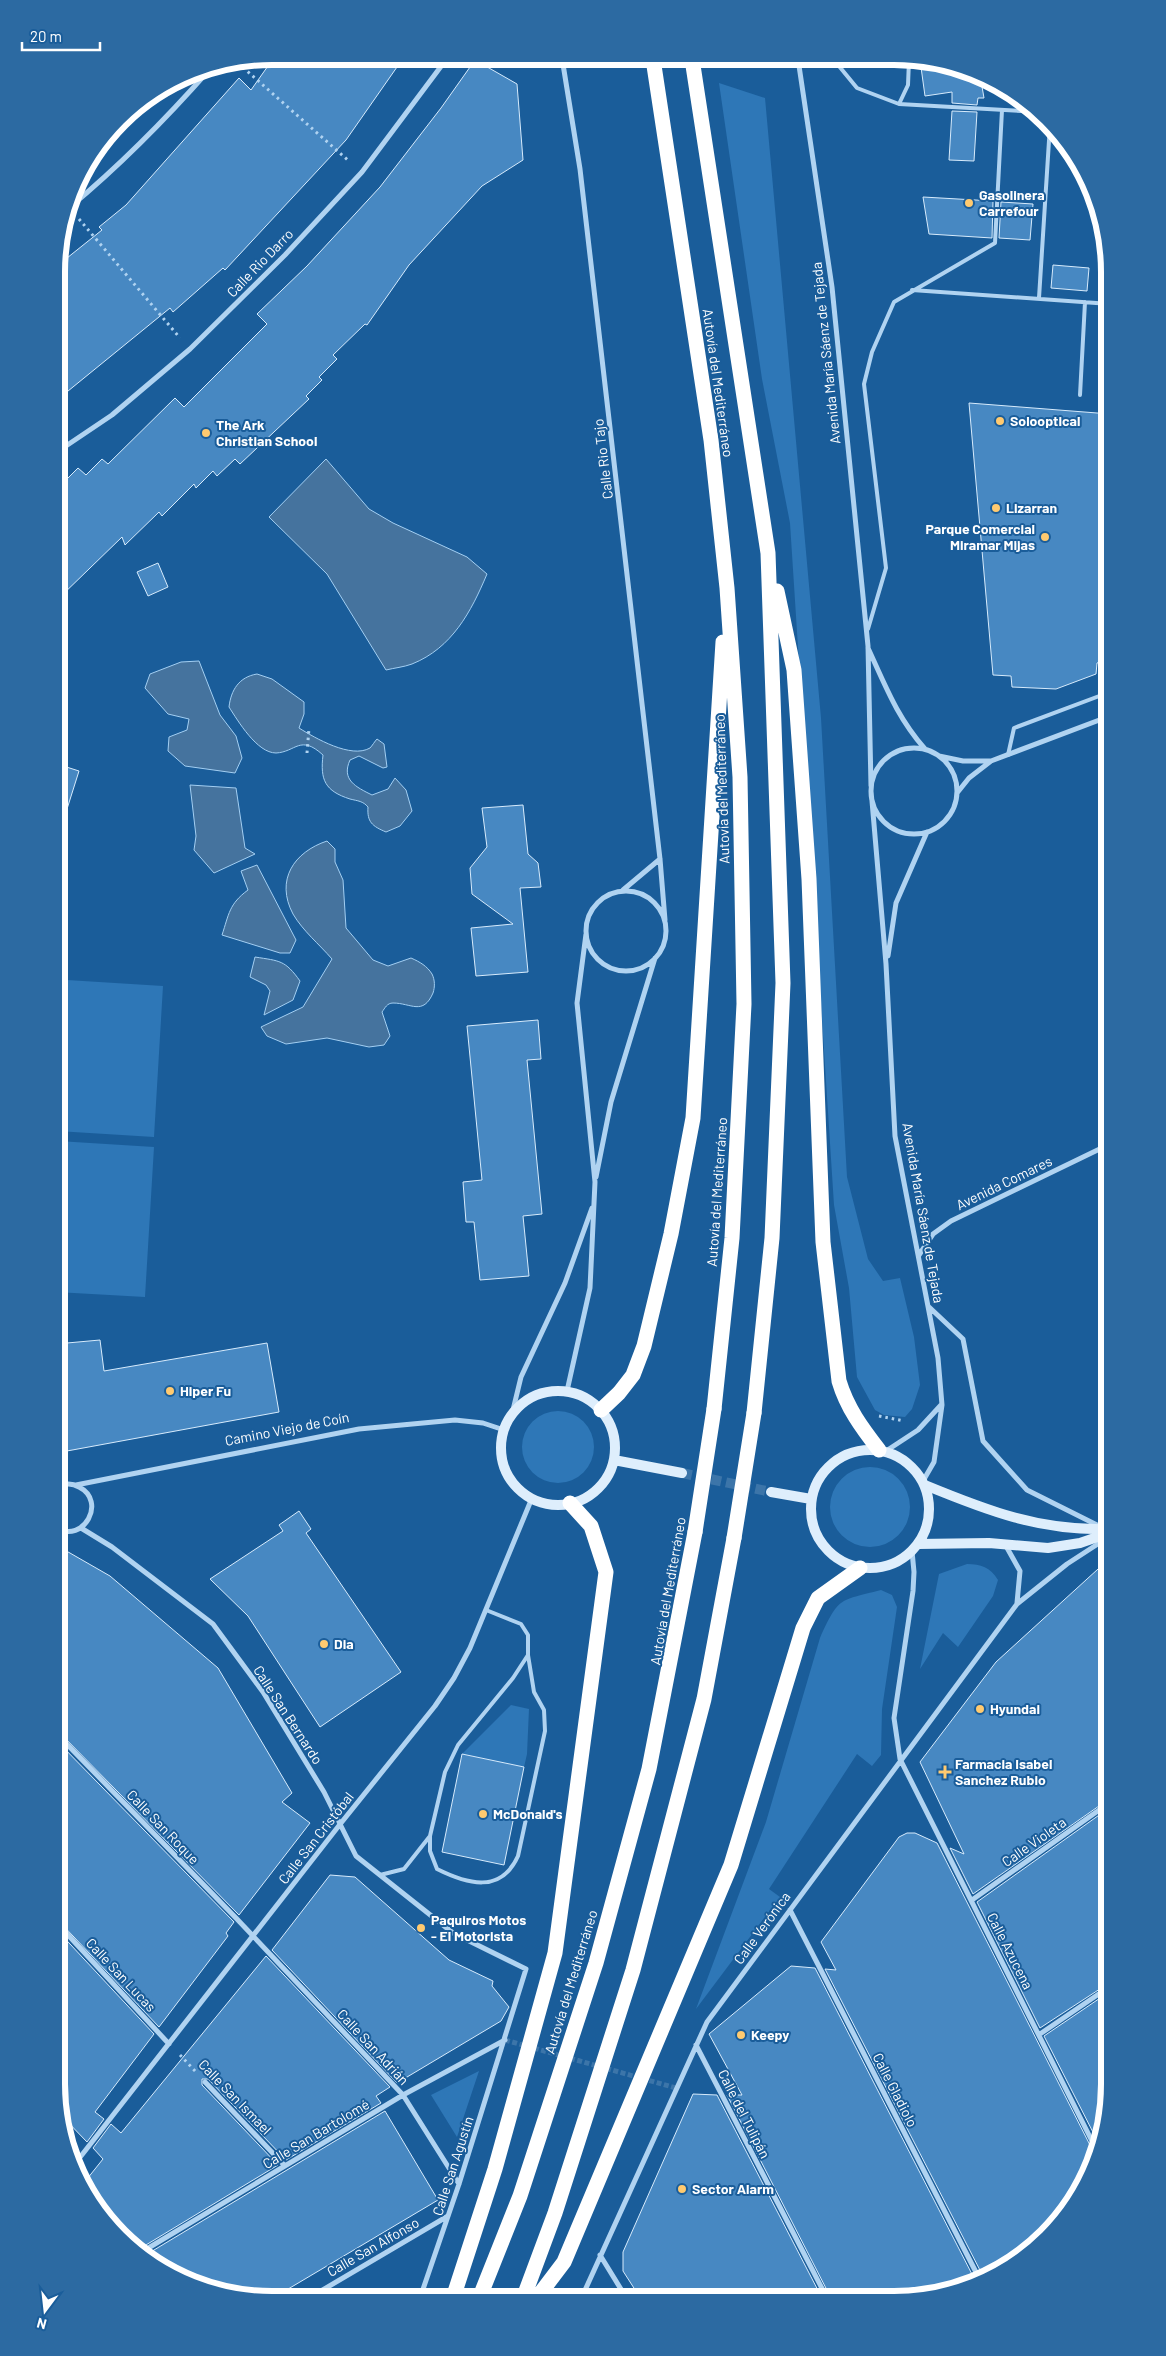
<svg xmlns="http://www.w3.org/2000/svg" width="1166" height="2356" font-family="Barlow,sans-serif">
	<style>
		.green { fill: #2e77b7 }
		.water { fill: #45739e; stroke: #a3cff3 }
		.building { fill: #4788c2; stroke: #d7ebfc }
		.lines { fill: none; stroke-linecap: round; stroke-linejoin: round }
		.street-tunnel { stroke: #3c75a9; stroke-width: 5; stroke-dasharray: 5 2.5; stroke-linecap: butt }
		.secondary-tunnel { stroke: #3c75a9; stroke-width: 10; stroke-dasharray: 10 5; stroke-linecap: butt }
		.path { stroke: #b0d3f1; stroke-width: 3; stroke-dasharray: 2.5 4; stroke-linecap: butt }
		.lane { stroke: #b0d3f1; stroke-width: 4 }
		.street { stroke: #b0d3f1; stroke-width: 5 }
		.secondary { stroke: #deeefc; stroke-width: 10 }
		.highway { stroke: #fff; stroke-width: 15 }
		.highway-bridge { stroke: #fff; stroke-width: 15 }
		.poi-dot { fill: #ffca70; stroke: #1a5d9a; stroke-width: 2 }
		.labels { text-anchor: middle; stroke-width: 4; stroke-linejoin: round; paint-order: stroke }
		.poi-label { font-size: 14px; font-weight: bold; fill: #fff; stroke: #1a5d9a; text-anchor: start }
		.street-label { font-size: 14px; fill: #fff; stroke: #1a5d9a }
		.rim { fill: none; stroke: #fff; stroke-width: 6 }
	</style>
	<rect width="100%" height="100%" fill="#1a5d9a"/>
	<!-- green -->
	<path class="green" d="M719,83L765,98L821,718L847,1177L868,1259L883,1281L900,1278L914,1337L920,1385L912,1409L905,1417L884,1415L875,1410L857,1377L849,1288L834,1205L790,523L762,379Z
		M67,980L163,986L154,1137L57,1131Z
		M58,1141L154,1147L145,1297L56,1292Z
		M522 1447a36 36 0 1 1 72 0a36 36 0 1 1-72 0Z
		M830 1507a40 40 0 1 1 80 0a40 40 0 1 1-80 0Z
		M967,1564C981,1564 990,1567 998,1580L993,1596L958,1647L943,1633L920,1669L939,1574Z
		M881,1590L892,1595L897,1607L882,1709L881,1755L872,1766L857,1754L769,1889L780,1897L696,2009L766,1822L820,1638C839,1597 838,1601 881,1590Z
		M511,1705L529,1709L527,1754L524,1767L462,1754Z
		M479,2071L457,2137L431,2095Z"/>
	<!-- water -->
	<path class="water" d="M326,459L369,509L393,523L467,557L487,574C471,612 452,648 412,664C404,667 394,668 386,670L327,574L269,517Z
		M199,661L220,715L236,736L242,758L235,773L185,766L168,751L169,737L187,730L189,719L168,714L145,688L150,674L181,662Z
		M257,674L272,679L304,702V714L299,728C315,738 351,759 370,748C372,746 375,741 377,739L384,744L387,767L383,768L359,756L350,760C341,780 356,787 372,795L388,789L395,778L406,790L412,811L400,826L386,832C372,826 367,822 368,807C363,801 358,801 350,799C325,791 320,780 323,755C300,734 296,752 276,753C257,753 238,721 229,707C231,690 239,677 257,674Z
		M190,785L236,788L245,848L255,854L214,873L194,850L196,836Z
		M327,841L335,849V862L343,880L346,928L373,960L388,966L411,958C420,962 427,966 432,974C435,980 435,987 433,993C423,1016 411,1003 393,1003C387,1003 385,1008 382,1012L390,1036L384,1045L369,1047L327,1038L286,1044L267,1036L261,1027L303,1007L332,959C319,944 303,931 293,914C275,880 294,852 327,841Z
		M257,865L296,940L290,953H280L222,935C229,914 229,904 248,890L241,871Z
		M255,957C280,961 285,960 300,981L293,1000L264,1015L270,991L266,985L250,977Z"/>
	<!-- building -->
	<path class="building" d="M275,56L404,57L346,140L225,270L223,268L173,312L170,308L57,400V266L102,230L99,227L126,205L239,78L251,90Z
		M475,60L517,84L523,160L482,186L409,265L367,325L365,324L333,355L337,359L319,377L322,380L306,396L309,399L240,464L235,459L217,476L213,471L196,488L194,484L162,516L159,512L125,545L122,537L57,600V489L78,468L86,475L102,459L108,464L175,398L184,407L267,324L257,314L307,266L380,187L441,108Z
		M920,60H936L980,75L984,98H978L977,105L952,103V92L925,96Z
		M952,111L977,112L974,161L949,160Z
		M923,197L993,201L992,238L929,234Z
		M1001,202L1033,204L1030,240L999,238Z
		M1053,265L1089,268L1087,291L1051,288Z
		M969,403L1110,414V659L1097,663L1096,674L1056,689L1012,687L1011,676L993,675Z
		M158,563L168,587L148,596L137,572Z
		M57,764L79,771L61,828L57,827Z
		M523,805L528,854L538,863L541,887L520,888L528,972L476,976L471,928L513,924L472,894L470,868L487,847L482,808Z
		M538,1020L541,1059L527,1060L542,1214L523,1216L529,1276L480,1280L474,1222H466L463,1182L482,1180L467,1026Z
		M100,1340L104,1371L267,1343L279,1412L56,1453V1344Z
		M299,1511L311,1529L306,1533L401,1672L320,1727L248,1616L210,1579L283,1531L279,1525Z
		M56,1545L110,1576L218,1668L292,1793L282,1802L310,1823L239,1915L56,1729Z
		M1109,1559V1799L973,1894L950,1848L964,1854L920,1762L996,1662Z
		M56,1740L234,1922L226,1933L228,1936L159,2027L56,1918Z
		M462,1754L524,1767L504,1865L442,1852Z
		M1109,1808V1983L1040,2028L977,1902Z
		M907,1833H915L937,1843L1096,2157L1065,2215L1014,2263L984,2278L825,1969L836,1970L821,1942L899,1837Z
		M330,1875L355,1877L449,1960L493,1981L492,1986L509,2007L501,2021L397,2083L272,1950Z
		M56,1929L154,2034L95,2112L104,2119L87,2142L61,2115L56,2084Z
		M266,1956L390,2087L376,2096L381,2103L286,2160L208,2079H202V2085L278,2165L136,2251L130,2246L92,2204L83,2184L103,2159L93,2148L111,2124L121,2133Z
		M791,1966L815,1968L976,2282L963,2288L894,2300H832L727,2095H742L709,2034Z
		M1109,1992V2098L1100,2146L1044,2036Z
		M693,2094L717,2095L823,2300L641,2299L623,2271V2252Z
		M385,2111L438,2200L273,2298H244L177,2278L144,2256Z"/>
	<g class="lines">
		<!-- street-tunnel -->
		<path class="street-tunnel" d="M505,2040L676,2088"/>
		<!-- secondary-tunnel -->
		<path class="secondary-tunnel" d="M682,1473L771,1492"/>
		<!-- path -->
		<path class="path" d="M238,63L350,162
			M79,219L180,338
			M307,753L309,728
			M879,1416L904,1421
			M180,2055L196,2072"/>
		<!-- lane -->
		<path class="lane" d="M834,60L857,88L899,104L1038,112
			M899,104L908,85L909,60
			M912,290L1110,304
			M1039,298L1050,125
			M1080,395L1085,302
			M868,629L886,568L864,384L872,352L894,302L995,243L1002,110
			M1008,755L1014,728L1110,692
			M430,1836V1851L437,1869C467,1884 501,1894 518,1856L545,1731L544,1710L534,1692L528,1655
			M380,1875L404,1869L430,1836L445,1772L458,1745L513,1678L528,1655V1635L521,1624L486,1610"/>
		<!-- street -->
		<path class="street" d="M562,58L580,169L660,859L665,920
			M798,59L832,287L868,646L871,786
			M70,207C123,163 165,120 210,69
			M57,452L112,415L190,349L285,255L362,172L448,57
			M868,648C886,687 897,717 925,749
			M871 791a43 43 0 1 1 86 0a43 43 0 1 1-86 0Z
			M939,756L963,761H991L969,778L957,793
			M991,761L1110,716
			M872,801L886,964L895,1136L938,1358L942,1405L934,1462L923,1481
			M623,890L660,859
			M586 931a40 40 0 1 1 80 0a40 40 0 1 1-80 0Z
			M888,956L896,903L927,832
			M596,1177L611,1102L655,958
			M919,1255L933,1234L951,1221L1110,1144
			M929,1307L963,1339L983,1441L1027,1490L1101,1527
			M567,1391L590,1288L595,1182L577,1003L586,934
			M512,1414L521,1377L565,1283L592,1208
			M886,1451L918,1430L941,1405
			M76,1485L359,1429L455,1420L483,1423L504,1430
			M56,1528C84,1544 107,1501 79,1487C72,1483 64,1483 56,1488
			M81,1528L112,1547L213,1624L263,1692L324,1792L356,1856L453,1933L526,1969L459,2184L420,2298
			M1006,1546L1020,1571L1017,1603
			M912,1551L914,1572L913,1591L894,1718L900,1759L1098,2153
			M56,1733L236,1918L403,2095L459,2184
			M972,1900L1109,1803
			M790,1910L980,2280
			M56,1922L169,2044
			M1040,2034L1109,1987
			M696,2045L828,2300
			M205,2082L285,2166
			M66,2145L79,2158
			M74,2165L341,1823L435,1706L454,1678L470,1648L532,1498
			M140,2253L403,2095L505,2040
			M600,2255L627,2299
			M309,2298L448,2216
			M581,2299L707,2022L1017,1604L1067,1564L1107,1538"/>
		<!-- secondary -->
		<path class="secondary" d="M501 1448a57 57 0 1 1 114 0a57 57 0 1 1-114 0Z
			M811 1509a59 59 0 1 1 118 0a59 59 0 1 1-118 0Z
			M614,1460L682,1473
			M925,1485C988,1511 1040,1531 1109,1529
			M771,1492L811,1499
			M918,1544L989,1543L1048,1548L1080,1543L1109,1533"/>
		<!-- highway -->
		<path class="highway" d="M653,59L711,440L727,588L740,777L744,1004L732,1238L714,1409
			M692,59L768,553L783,983L772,1238L754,1413
			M777,591L794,670L809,879L823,1242L839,1381C847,1408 862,1428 879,1450
			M601,1410L619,1393L633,1375L644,1346L671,1234L693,1118L723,642
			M453,2298L495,2169L555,1953L606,1572L591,1526L570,1503
			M479,2299L520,2196L596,1963L649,1769L695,1532
			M523,2299L555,2213L633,1970L704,1699L734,1538
			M536,2299L564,2262L731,1865L803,1628L818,1598L860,1568"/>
		<!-- highway-bridge -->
		<path class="highway-bridge" d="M695,1532L714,1409
			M734,1538L754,1413"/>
	</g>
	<!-- markers -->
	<g class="poi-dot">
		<circle cx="969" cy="203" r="5"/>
		<circle cx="1000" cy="421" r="5"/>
		<circle cx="206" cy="433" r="5"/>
		<circle cx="996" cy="508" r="5"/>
		<circle cx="1045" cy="537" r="5"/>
		<circle cx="170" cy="1391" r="5"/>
		<circle cx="324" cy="1644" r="5"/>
		<circle cx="980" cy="1709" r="5"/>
		<path d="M942.5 1764.5h5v5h5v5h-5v5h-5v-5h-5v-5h5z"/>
		<circle cx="483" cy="1814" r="5"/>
		<circle cx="421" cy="1928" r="5"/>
		<circle cx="741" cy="2035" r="5"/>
		<circle cx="682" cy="2189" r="5"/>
	</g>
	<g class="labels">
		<!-- poi labels -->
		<g class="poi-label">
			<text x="979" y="200">Gasolinera<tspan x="979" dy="16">Carrefour</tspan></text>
			<text x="1010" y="426">Solooptical</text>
			<text x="216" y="430">The Ark<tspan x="216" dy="16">Christian School</tspan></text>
			<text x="1006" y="513">Lizarran</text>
			<text x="1035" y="534" text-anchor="end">Parque Comercial<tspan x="1035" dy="16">Miramar Mijas</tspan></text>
			<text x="180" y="1396">Hiper Fu</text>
			<text x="334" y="1649">Dia</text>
			<text x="990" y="1714">Hyundai</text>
			<text x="955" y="1769">Farmacia Isabel<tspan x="955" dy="16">Sanchez Rubio</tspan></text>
			<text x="493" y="1819">McDonald's</text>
			<text x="431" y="1925">Paquiros Motos<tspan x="431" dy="16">- El Motorista</tspan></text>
			<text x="751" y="2040">Keepy</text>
			<text x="692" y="2194">Sector Alarm</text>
		</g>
		<!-- street labels -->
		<g class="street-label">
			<text transform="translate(260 263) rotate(-46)" y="5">Calle Rio Darro</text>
			<text transform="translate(826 353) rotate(-96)" y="5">Avenida María Sáenz de Tejada</text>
			<text transform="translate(718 383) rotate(82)" y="5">Autovía del Mediterráneo</text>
			<text transform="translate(603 459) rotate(-97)" y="5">Calle Rio Tajo</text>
			<text transform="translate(722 789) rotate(-92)" y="5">Autovía del Mediterráneo</text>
			<text transform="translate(1004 1183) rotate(-26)" y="5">Avenida Comares</text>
			<text transform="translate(717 1192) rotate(-86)" y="5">Autovía del Mediterráneo</text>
			<text transform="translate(923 1213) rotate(80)" y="5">Avenida María Sáenz de Tejada</text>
			<text transform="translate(287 1429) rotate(-11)" y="5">Camino Viejo de Coín</text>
			<text transform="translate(668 1591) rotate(-80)" y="5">Autovía del Mediterráneo</text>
			<text transform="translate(288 1715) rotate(57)" y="5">Calle San Bernardo</text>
			<text transform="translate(163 1827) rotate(46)" y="5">Calle San Roque</text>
			<text transform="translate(316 1838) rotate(-52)" y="5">Calle San Cristóbal</text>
			<text transform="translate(1034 1842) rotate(-35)" y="5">Calle Violeta</text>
			<text transform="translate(762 1928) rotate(-54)" y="5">Calle Verónica</text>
			<text transform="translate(1010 1951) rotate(63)" y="5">Calle Azucena</text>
			<text transform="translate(121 1975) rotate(47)" y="5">Calle San Lucas</text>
			<text transform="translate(571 1982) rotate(-73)" y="5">Autovía del Mediterráneo</text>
			<text transform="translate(373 2047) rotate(47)" y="5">Calle San Adrián</text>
			<text transform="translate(895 2090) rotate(63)" y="5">Calle Gladiolo</text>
			<text transform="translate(235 2097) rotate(46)" y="5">Calle San Ismael</text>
			<text transform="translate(744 2114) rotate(63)" y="5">Calle del Tulipán</text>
			<text transform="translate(316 2134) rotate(-31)" y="5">Calle San Bartolomé</text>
			<text transform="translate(453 2166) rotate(-72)" y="5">Calle San Agustín</text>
			<text transform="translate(373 2247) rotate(-30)" y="5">Calle San Alfonso</text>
		</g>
	</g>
	<!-- crop -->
	<path d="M0 0H1166V2356H0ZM272 65H894A207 207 0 0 1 1101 272V2084A207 207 0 0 1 894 2291H272A207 207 0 0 1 65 2084V272A207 207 0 0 1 272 65Z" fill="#2c6aa2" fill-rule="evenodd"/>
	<path class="rim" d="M272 65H894A207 207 0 0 1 1101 272V2084A207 207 0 0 1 894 2291H272A207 207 0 0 1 65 2084V272A207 207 0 0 1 272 65Z"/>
	<!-- north arrow -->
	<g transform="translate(45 2311) rotate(195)" stroke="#1a5d9a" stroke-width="4" paint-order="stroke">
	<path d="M0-4L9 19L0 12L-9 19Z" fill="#ffffff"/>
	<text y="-8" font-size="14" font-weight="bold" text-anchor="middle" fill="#ffffff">N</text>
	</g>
	<!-- scale -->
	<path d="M22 42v8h78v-8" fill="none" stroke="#ffffff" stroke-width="2.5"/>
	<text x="30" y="42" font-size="15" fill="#ffffff" stroke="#1a5d9a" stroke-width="4" paint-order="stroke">20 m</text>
</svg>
